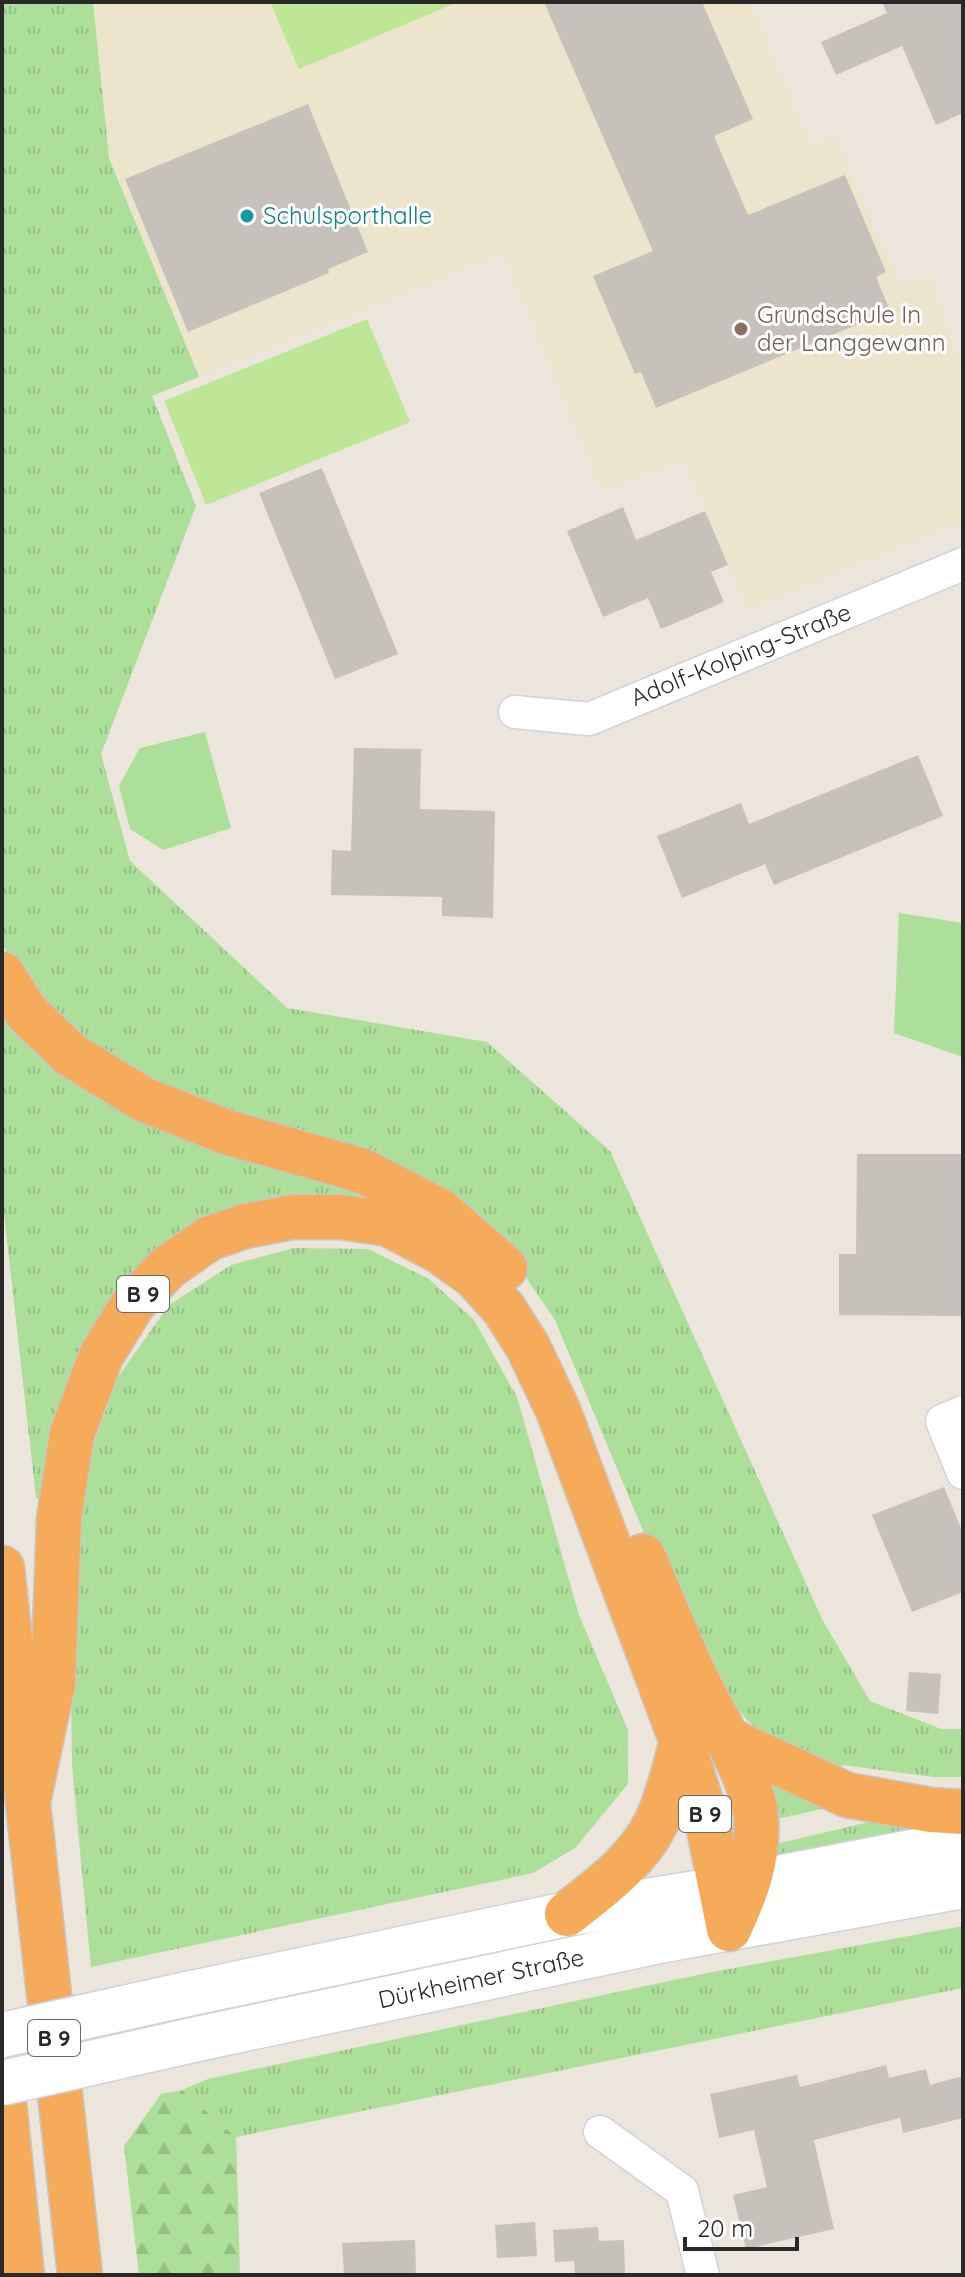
<svg xmlns="http://www.w3.org/2000/svg" width="965" height="2277" font-family="Quicksand,sans-serif">
	<style>
		.education { fill: #ece4cb }
		.grass { fill: url(#grass-tufts) }
		.forest { fill: url(#forest-firs) }
		.park { fill: #acdf9a }
		.pitch { fill: #bde696 }
		.building { fill: #c6c2bb }
		.lines { fill: none; stroke-linecap: round; stroke-linejoin: round }
		.street-casing { stroke: #d1d2e1; stroke-width: 35 }
		.secondary-casing { stroke: #d1d2e1; stroke-width: 47 }
		.highway-casing { stroke: #c7c7c7; stroke-width: 47 }
		.street { stroke: #fff; stroke-width: 32 }
		.secondary { stroke: #fff; stroke-width: 44 }
		.highway { stroke: #f6ab5b; stroke-width: 44 }
		.secondary-bridge-casing { stroke: #d1d2e1; stroke-width: 47; stroke-linecap: butt }
		.secondary-bridge { stroke: #fff; stroke-width: 44 }
		.culture-dot { fill: #0f9aa8; stroke: #fff; stroke-width: 3 }
		.education-dot { fill: #8d6e63; stroke: #fff; stroke-width: 3 }
		.labels { text-anchor: middle; stroke-width: 6; stroke-linejoin: round; paint-order: stroke }
		.shield { fill: #fff; stroke: #696969; stroke-width: 2 }
		.shield-label { font-size: 22px; font-weight: bold; fill: #292929 }
		.culture-label { font-size: 24px; fill: #0d838f; stroke: #fff; text-anchor: start }
		.education-label { font-size: 24px; fill: #785e54; stroke: #fff; text-anchor: start }
		.street-label { font-size: 24px; fill: #292929; stroke: #fff }
	</style>
	<defs>
		<pattern id="grass-tufts" width="24" height="20" patternUnits="userSpaceOnUse" patternTransform="scale(2)"><rect width="24" height="20" fill="#acdf9a"/><path d="M3 7l-1-3M5 7V3M7 7l1-3M15 17l-1-3M17 17v-4M19 17l1-3" fill="none" stroke="#94bf85"/></pattern>
		<pattern id="forest-firs" width="22" height="20" patternUnits="userSpaceOnUse" patternTransform="scale(2)"><rect width="22" height="20" fill="#acdf9a"/><path d="M5 1l3.5 6h-7zM16 11l3.5 6h-7z" fill="#94bf85"/></pattern>
	</defs>
	<rect width="100%" height="100%" fill="#ebe5db"/>
	<!-- education -->
	<path class="education" d="M93,2H750L810,144L836,136L900,287L929,276L963,370V521L747,610L684,459L602,491L503,253L199,377L109,158Z"/>
	<!-- grass -->
	<path class="grass" d="M2,2H93L109,158L199,377L152,396L196,506L101,754L130,861L287,1008L487,1042L610,1151L822,1619L870,1701L941,1729H963V1777H934L842,1765L841,1780C823,1770 803,1761 785,1751C744,1725 716,1684 690,1643L555,1320L507,1250L168,1094L99,1052L43,1005L2,944Z
		M2,994L71,1055L363,1171L388,1224L293,1217L133,1304L59,1518L36,1497L2,1197Z
		M294,1248L368,1249L429,1279L474,1320L517,1397L579,1615L628,1730V1784L575,1848L533,1873L91,1967L72,1766L70,1612L85,1468L118,1377L169,1305L231,1265Z
		M768,1777L831,1807L777,1819Z
		M874,1821L927,1830L775,1865L776,1844Z
		M963,1926V1988L236,2137L182,2090L208,2079L707,1973Z"/>
	<!-- forest -->
	<path class="forest" d="M182,2090L236,2137L240,2275H139L124,2146L161,2094Z"/>
	<!-- park -->
	<path class="park" d="M205,732L231,828L163,850L130,829L119,786L140,748Z
		M899,913L963,923V1057L894,1033Z"/>
	<!-- pitch -->
	<path class="pitch" d="M270,2H458L299,69Z
		M367,319L410,422L206,505L164,401Z"/>
	<!-- building -->
	<path class="building" d="M544,2H702L753,119L714,136L748,215L845,175L886,272L876,277L890,311L656,408L641,372L635,374L593,276L653,251Z
		M882,2H963V113L936,125L902,46L836,75L821,42L887,13Z
		M308,104L368,252L328,269L329,273L188,332L125,179Z
		M322,468L398,654L335,679L259,493Z
		M623,507L636,540L705,511L728,565L711,572L724,602L661,629L648,598L603,617L567,531Z
		M354,748L421,749L420,809L495,811L493,918L442,916V897L331,895L332,850L351,851Z
		M918,755L943,816L774,885L765,864L682,898L657,836L741,803L749,824Z
		M857,1154H963V1316L839,1315V1254H856Z
		M944,1487L963,1533V1592L912,1612L872,1515Z
		M909,1672L941,1674L938,1714L906,1711Z
		M886,2065L889,2078L926,2069L930,2085L963,2076V2118L903,2133L900,2118L814,2140L834,2229L746,2249L733,2195L767,2187L754,2130L719,2138L710,2094L797,2075L800,2087Z
		M535,2222L537,2256L497,2258L495,2225Z
		M598,2227L599,2241L624,2240L625,2275H575L574,2261L555,2262L553,2230Z
		M415,2240L416,2275H344L342,2243Z"/>
	<g class="lines">
		<defs>
			<path id="street" d="M515,712L589,719L963,564
				M963,1412L942,1421L963,1473
				M600,2132L682,2191L703,2275"/>
			<path id="secondary" d="M187,1994L567,1914L721,1889L963,1842
				M193,2040L659,1941L963,1886"/>
			<path id="highway" d="M2,974L27,1013L71,1055L143,1099L226,1132L363,1171L440,1211L505,1268
				M643,1556C661,1598 678,1640 697,1681C714,1715 753,1780 756,1816C759,1860 747,1890 729,1929
				M2,1568L80,2275
				M725,1738L847,1795L931,1810L963,1812
				M28,1802L53,1683L59,1518L72,1434L101,1356L133,1304L168,1267L210,1238L245,1226L293,1217H341L388,1224L439,1251L474,1276L504,1309L528,1347L558,1410L682,1742L708,1824L729,1929
				M567,1914C600,1888 635,1863 655,1825C668,1799 674,1769 682,1742
				M2,2083L22,2275"/>
		</defs>
		<!-- street casing -->
		<use href="#street" class="street-casing"/>
		<!-- secondary casing -->
		<use href="#secondary" class="secondary-casing"/>
		<!-- highway casing -->
		<use href="#highway" class="highway-casing"/>
		<!-- street -->
		<use href="#street" class="street"/>
		<!-- secondary -->
		<use href="#secondary" class="secondary"/>
		<!-- highway -->
		<use href="#highway" class="highway"/>
		<defs>
			<path id="secondary-bridge" d="M2,2035L187,1994
				M2,2083L193,2040"/>
		</defs>
		<!-- secondary-bridge casing -->
		<use href="#secondary-bridge" class="secondary-bridge-casing"/>
		<!-- secondary-bridge -->
		<use href="#secondary-bridge" class="secondary-bridge"/>
	</g>
	<!-- markers -->
	<circle class="culture-dot" cx="247" cy="216" r="8"/>
	<circle class="education-dot" cx="741" cy="329" r="8"/>
	<g class="labels">
		<!-- shield labels -->
		<g class="shield">
			<rect x="117" y="1276" width="52" height="36" rx="6"/>
			<rect x="679" y="1796" width="52" height="36" rx="6"/>
			<rect x="28" y="2020" width="52" height="36" rx="6"/>
		</g>
		<g class="shield-label">
			<text x="143" y="1302">B 9</text>
			<text x="705" y="1822">B 9</text>
			<text x="54" y="2046">B 9</text>
		</g>
		<!-- culture labels -->
		<g class="culture-label">
			<text x="263" y="224">Schulsporthalle</text>
		</g>
		<!-- education labels -->
		<g class="education-label">
			<text x="757" y="323">Grundschule In<tspan x="757" dy="28">der Langgewann</tspan></text>
		</g>
		<!-- street labels -->
		<g class="street-label">
			<text transform="translate(741 655) rotate(-22)" y="8">Adolf-Kolping-Straße</text>
			<text transform="translate(481 1979) rotate(-12)" y="8">Dürkheimer Straße</text>
		</g>
	</g>
	<!-- border -->
	<rect width="965" height="2277" fill="none" stroke="#292929" stroke-width="8"/>
	<!-- scale -->
	<path d="M685 2237v12h112v-12" fill="none" stroke="#292929" stroke-width="4"/>
	<text x="697" y="2237" font-size="24" fill="#292929" stroke="#ffffff" stroke-width="6" paint-order="stroke">20 m</text>
</svg>
